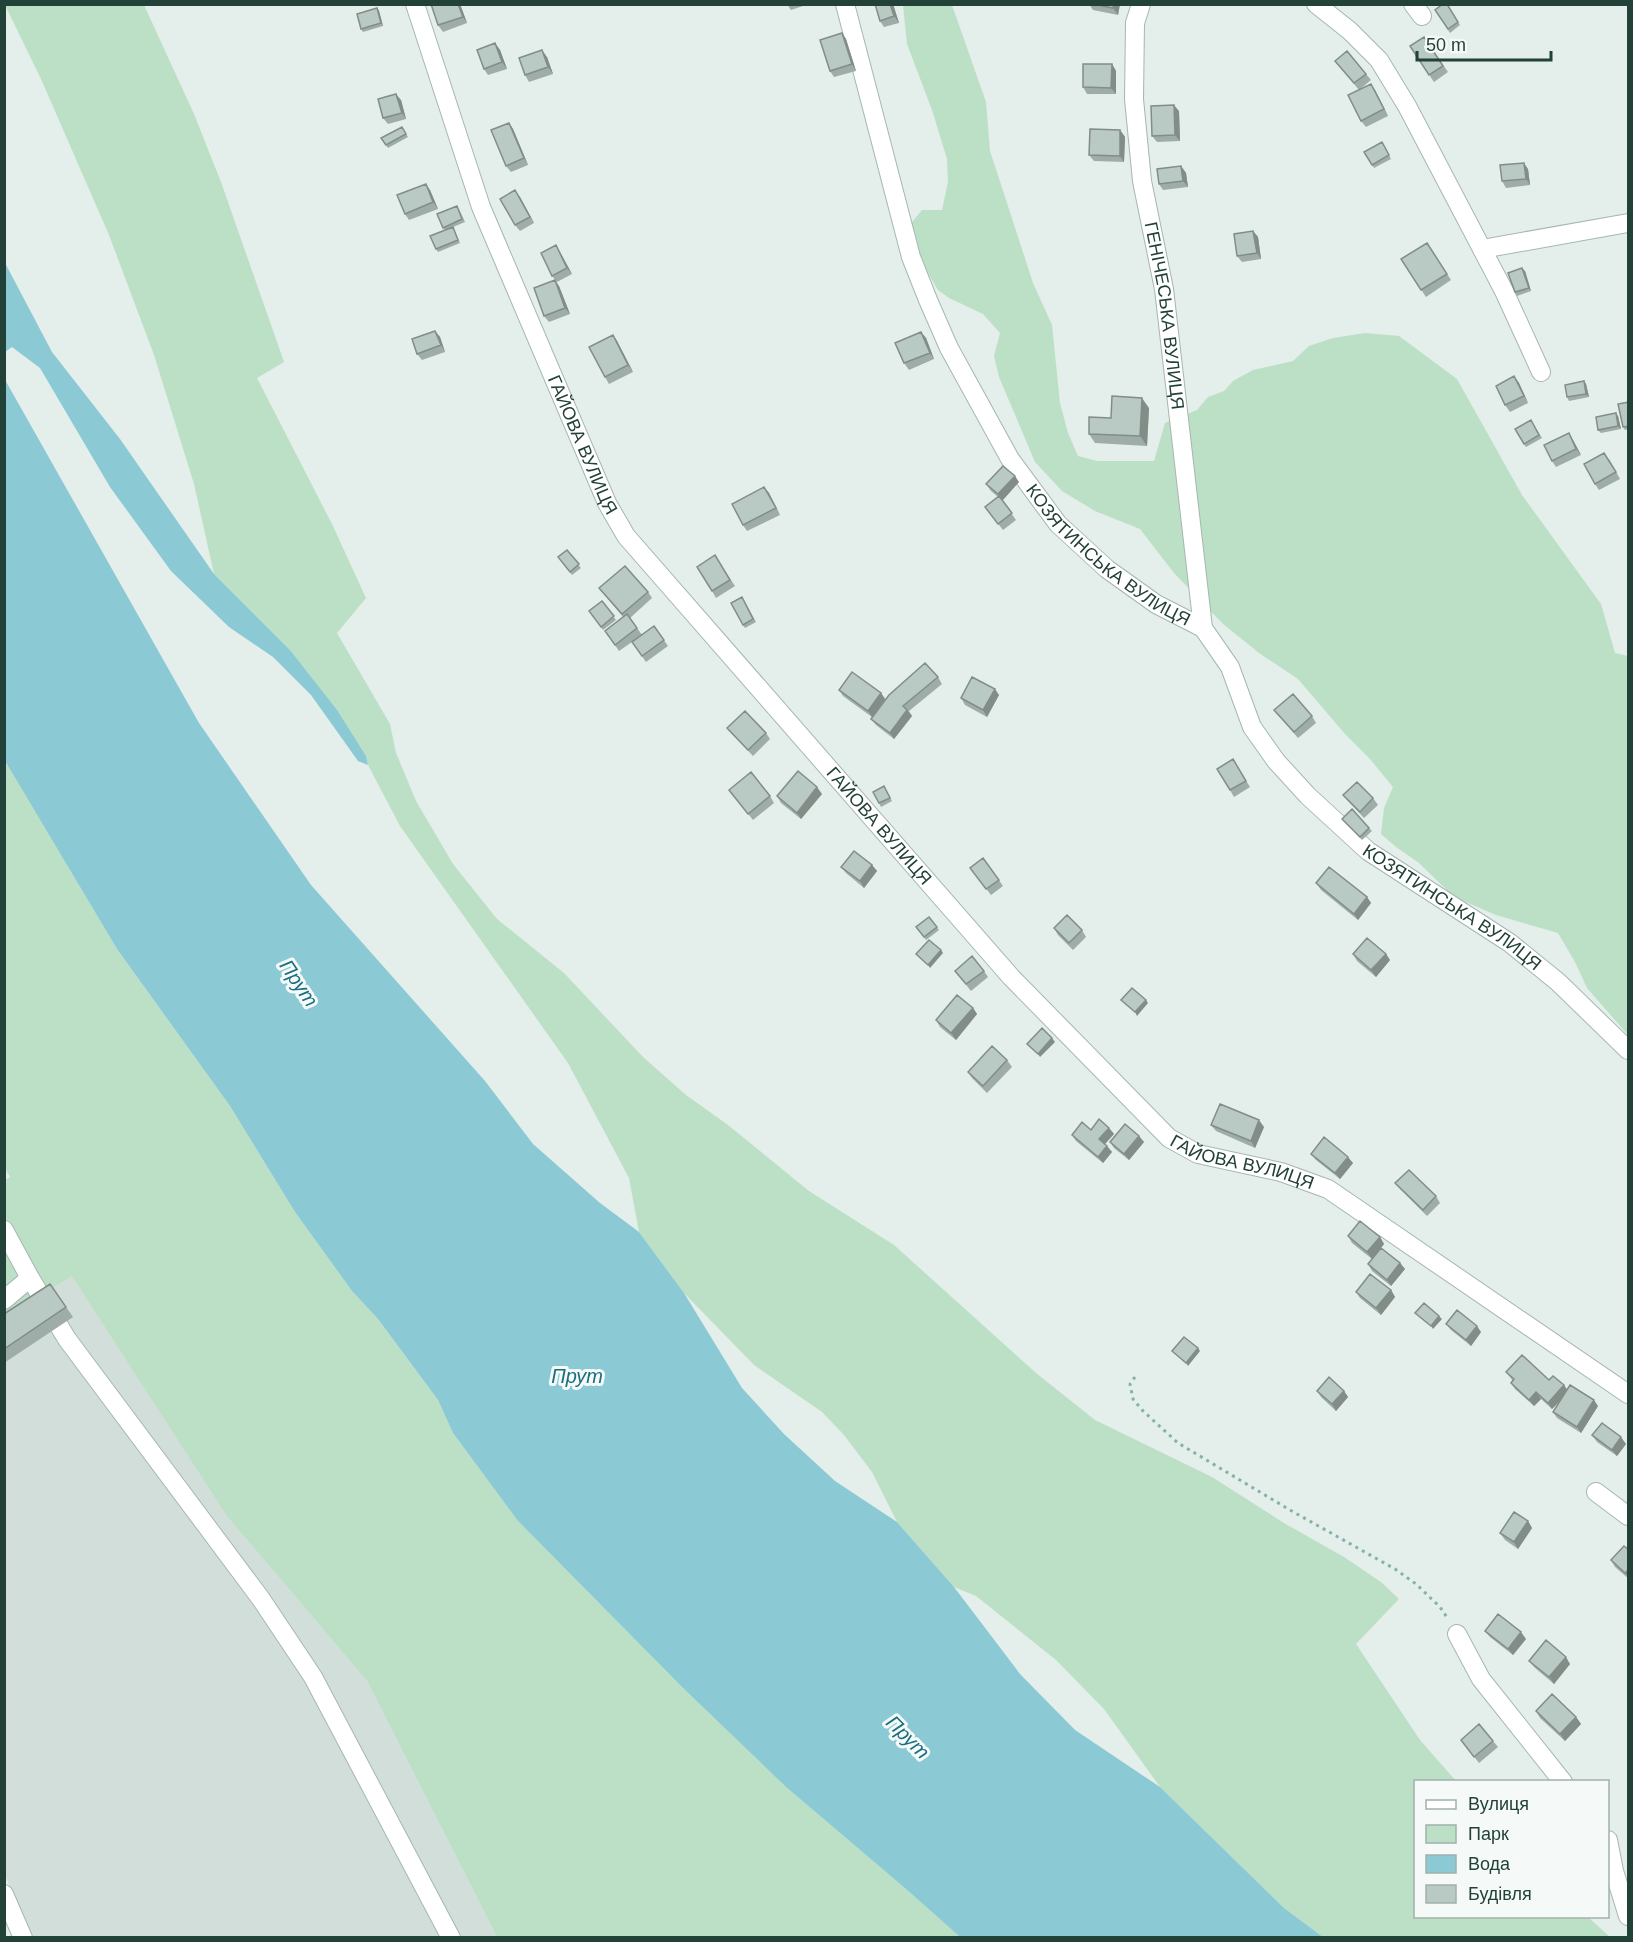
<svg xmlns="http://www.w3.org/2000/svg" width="1633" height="1942" font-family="Helvetica,sans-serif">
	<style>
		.built { fill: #d2ded9 }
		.green { fill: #bce0c6 }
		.water { fill: #8bc9d5 }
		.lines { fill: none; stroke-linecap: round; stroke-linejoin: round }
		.minor-casing { stroke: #a6b7b1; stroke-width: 20 }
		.path { stroke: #83b3a4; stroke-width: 3; stroke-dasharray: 3 4.5; stroke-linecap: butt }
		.minor { stroke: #fff; stroke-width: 18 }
		.wall { fill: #9fada8 }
		.shaded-wall { fill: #828d88 }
		.building { fill: #b9c9c3; stroke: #828d88; stroke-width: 1.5 }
		.labels { text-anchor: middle; stroke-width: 6; stroke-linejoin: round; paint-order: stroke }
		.street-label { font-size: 18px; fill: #224139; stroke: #f5faf8 }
		.water-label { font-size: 20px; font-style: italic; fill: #196e80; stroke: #f5faf8 }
	</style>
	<rect width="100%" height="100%" fill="#e4eeea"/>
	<!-- built -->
	<path class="built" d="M72,1275L226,1515L367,1681L497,1937H30L5,1875V1317Z"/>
	<!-- green -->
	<path class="green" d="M5,5H144L194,114L221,182L284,362L257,378L332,524L366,598L337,633L390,724L396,753L416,801L453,864L497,919L564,973L643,1057L686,1095L728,1125L809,1191L894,1245L1036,1373L1095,1420L1212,1477L1284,1523L1344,1557L1381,1582L1399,1599L1356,1644L1420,1740L1456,1781L1416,1782V1916L1588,1917L1610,1937H1323L1284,1908L1160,1787L1104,1709L1056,1660L976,1596L954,1587L897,1522L872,1472L844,1435L822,1412L754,1365L684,1293L639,1232L629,1178L568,1063L400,826L368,765L366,756L290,650L214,574L194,484L154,355L109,235L41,79Z
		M903,5H952L986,102L990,151L1006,200L1033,283L1052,325L1060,403L1068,433L1078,456L1097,461H1154L1165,423L1197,410L1208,397L1224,391L1233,381L1253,370L1293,361L1309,346L1333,338L1365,333L1399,336L1457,379L1522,495L1601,604L1615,653L1628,656V1035L1587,988L1575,962L1558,933L1496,915L1454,897L1419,863L1396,847L1381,834L1384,808L1393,787L1369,758L1345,734L1298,679L1259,653L1223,624L1174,573L1140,529L1095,511L1062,491L1035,462L999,377L994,356L1000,333L983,314L949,298L938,290L919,258L908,227L922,210H942L948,182L947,159L932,110L907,44Z
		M5,761L117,949L230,1106L295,1212L352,1291L378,1319L438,1400L453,1433L518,1521L684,1689L786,1787L906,1889L960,1937H497L367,1681L226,1515L72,1276L5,1317L4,1181L10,1177L4,1166Z"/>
	<!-- water -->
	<path class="water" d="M4,261L52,352L120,439L214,574L290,650L337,710L366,756L368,765L358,761L311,695L273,657L229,627L171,571L110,487L40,368L12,347L5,352Z
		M4,378L199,723L311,885L485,1081L533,1144L600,1203L639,1232L684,1293L742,1388L784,1434L835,1481L897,1522L954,1587L1020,1674L1075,1730L1160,1787L1284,1908L1323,1937H960L906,1889L786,1787L684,1689L518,1521L453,1433L438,1400L378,1319L352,1291L295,1212L230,1106L117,949L5,761Z"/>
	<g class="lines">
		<defs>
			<g id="minor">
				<path id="s1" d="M415,4L481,207L607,503L626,536L1011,977L1169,1138L1198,1154L1281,1172L1328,1189L1628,1394"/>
				<path id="s2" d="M845,4L911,257L928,300L949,348L1010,459L1058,524L1107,569L1156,604L1203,628L1230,667L1252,727L1276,761L1308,796L1368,851L1510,943L1558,982L1628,1050"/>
				<path id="s3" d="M1141,4L1135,23L1134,99L1142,181L1164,289L1203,628"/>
				<path d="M1316,4L1350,31L1379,60L1407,106L1504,291L1541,372"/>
				<path d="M1413,4L1422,16"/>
				<path d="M1482,249L1628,223"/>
				<path d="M4,1230L30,1278L67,1339L261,1599L313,1677L451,1938"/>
				<path d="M4,1300L30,1278"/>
				<path d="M1596,1492L1628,1516"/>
				<path d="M1457,1634L1481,1679L1563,1782"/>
				<path d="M1608,1840L1614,1871L1628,1916"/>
				<path d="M4,1894L23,1938"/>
			</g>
		</defs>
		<!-- minor casing -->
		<use href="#minor" class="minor-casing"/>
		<!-- path -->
		<path class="path" d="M1135,1377L1130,1384L1133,1399L1143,1411L1178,1443L1290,1510L1395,1569L1416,1584L1440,1607L1448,1619"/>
		<!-- minor -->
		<use href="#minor" class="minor"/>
	</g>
	<!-- wall -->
	<path class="wall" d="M431,4H460L467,23L443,32L438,25Z
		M787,4H809L791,10Z
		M875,4H893L899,23L884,27L880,21Z
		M1089,4H1120L1118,15L1093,10Z
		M1447,4L1460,25L1450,33L1435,10Z
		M377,8L379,11L383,26L363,32L361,29Z
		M842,33L846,39L856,71L834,77L830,71Z
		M1424,37L1448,72L1434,82L1410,46Z
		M495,43L500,50L507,69L488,75L484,69Z
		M547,57L553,74L529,82L525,75Z
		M1335,61L1366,74L1371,80L1359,90Z
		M1112,64L1116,71V94H1087L1083,87Z
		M1375,90L1388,116L1366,127L1361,121Z
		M401,100L406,119L388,124L383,118Z
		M1179,111L1180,141L1157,142L1152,136Z
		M509,123L513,129L528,165L511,172L506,166Z
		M402,127L408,137L388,148L381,138Z
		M1120,130L1125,137L1124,162L1094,161L1089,155Z
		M1384,145L1391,159L1374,168L1364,152Z
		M1181,166L1186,173L1188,187L1163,190L1159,184Z
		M1528,169L1530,185L1506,188L1502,181Z
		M430,190L438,209L409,220L405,214Z
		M520,197L534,223L520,231L515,225Z
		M459,209L465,222L453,227L460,243L438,252L436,249L445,230L443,228Z
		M1253,231L1258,237L1261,259L1242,262L1237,256Z
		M1427,243L1451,280L1426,297L1401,259Z
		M560,252L572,274L557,282L552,276Z
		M1525,271L1531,291L1517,296L1515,292Z
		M559,286L570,314L549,322L544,316Z
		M435,331L440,337L445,352L422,360L417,354Z
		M921,332L926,338L934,359L909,370L904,363Z
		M613,335L617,341L633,372L609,384L605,377Z
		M1514,376L1519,383L1528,403L1510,412L1505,405Z
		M1584,381L1586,384L1589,397L1569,401L1567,397Z
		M1629,402V429L1625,430L1623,427Z
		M1149,408L1147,446L1095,443L1089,434L1111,418Z
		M1618,416L1621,429L1601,433L1598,430Z
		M1531,420L1542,438L1526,447L1515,429Z
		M1573,440L1581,455L1556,467L1552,461Z
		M1609,459L1620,479L1599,490L1595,484Z
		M1019,482L1002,501L1016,520L1003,530L985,507L998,497L991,491L986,484Z
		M764,487L769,493L780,515L747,531L743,525Z
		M567,550L581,568L572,575L558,557Z
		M719,562L735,586L716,598L712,591Z
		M599,588L648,592L652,598L630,618L642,635L619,651L605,631L623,617Z
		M744,600L756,622L745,628L743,625Z
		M602,601L616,620L603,630L589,611Z
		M654,626L668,646L646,662L632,642Z
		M938,677L942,684L909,711L912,716L894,739L876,725L871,719L872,717L843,696L839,690L881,693L885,699Z
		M999,695L987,717L965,705L961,698Z
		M1274,710L1312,716L1316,723L1298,738Z
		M727,728L766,733L770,739L753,756L732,734Z
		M1237,766L1250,787L1234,797L1230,790Z
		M884,786L892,801L881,807L879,803Z
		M729,790L770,796L774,803L753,820Z
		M822,794L801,819L781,803L777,796Z
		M1343,795L1373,798L1378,805L1364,818L1348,801Z
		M1342,819L1369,828L1372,831L1362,840Z
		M983,858L1003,886L991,895L970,868Z
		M872,865L877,871L864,888L846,873L841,867Z
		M1316,883L1367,897L1371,903L1358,920L1321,890Z
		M929,917L939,930L926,940L916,927Z
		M1054,928L1082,930L1086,937L1073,950L1058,935Z
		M1353,954H1386L1390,960L1376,977L1357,961Z
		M955,971H984L988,977L971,991Z
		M973,1008L977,1014L956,1040L940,1027L936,1020Z
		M1007,1060L1012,1067L987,1093L972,1078L968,1072Z
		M1211,1125L1264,1127L1255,1148L1216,1131Z
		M1109,1128L1114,1134L1105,1144L1112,1152L1103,1163L1076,1141L1072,1135L1091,1130Z
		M1139,1136L1144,1142L1129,1160L1114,1148L1110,1142Z
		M1311,1154L1353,1163L1340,1179L1316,1160Z
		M1395,1183L1436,1196L1440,1203L1427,1216L1400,1189Z
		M1348,1236L1380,1237L1384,1244L1372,1259L1352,1243Z
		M1400,1263L1405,1269L1391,1286L1372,1271L1368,1264Z
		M50,1284L73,1317L4,1363V1314Z
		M1391,1290L1395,1297L1381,1315L1360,1298L1356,1292Z
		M1446,1324L1481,1332L1471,1346L1451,1330Z
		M1506,1372L1549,1380L1564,1385L1567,1389L1598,1406L1581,1433L1557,1418L1553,1412L1559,1402L1552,1409L1541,1399L1534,1406L1515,1389L1511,1383L1513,1381Z
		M1317,1391H1344L1348,1397L1336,1411L1321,1397Z
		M1592,1435L1626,1444L1617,1456L1597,1442Z
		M1528,1521L1532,1528L1518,1549L1505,1540L1500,1533Z
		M1629,1550V1579L1615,1567L1611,1560Z
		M1485,1631L1526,1639L1513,1655L1490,1637Z
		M1529,1661L1570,1664L1554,1684L1534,1667Z
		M1536,1711L1576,1717L1581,1724L1565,1741L1540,1718Z
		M1461,1740L1493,1741L1498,1747L1479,1763Z"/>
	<!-- shaded-wall -->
	<path class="shaded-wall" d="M458,4H460L467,23L463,17Z
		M890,4H893L899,23L894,16Z
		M1114,4H1120L1118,15L1113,8Z
		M377,8L379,11L383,26L381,23Z
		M842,33L846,39L856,71L852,64Z
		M495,43L500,50L507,69L502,62Z
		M542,50L547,57L553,74L548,67Z
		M1112,64L1116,71V94L1111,88Z
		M1371,84L1375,90L1388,116L1384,109Z
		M396,94L401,100L406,119L402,113Z
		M1174,105L1179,111L1180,141L1175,135Z
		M509,123L513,129L528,165L524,158Z
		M1120,130L1125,137L1124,162L1120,156Z
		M1524,163L1528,169L1530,185L1526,179Z
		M1181,166L1186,173L1188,187L1183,181Z
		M426,184L430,190L438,209L433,202Z
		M515,190L520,197L534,223L530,217Z
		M1253,231L1258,237L1261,259L1257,253Z
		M556,245L560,252L572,274L567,268Z
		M1522,268L1525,271L1531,291L1529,288Z
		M555,280L559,286L570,314L565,308Z
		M435,331L440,337L445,352L441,345Z
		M921,332L926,338L934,359L930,353Z
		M613,335L617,341L633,372L628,365Z
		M1514,376L1519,383L1528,403L1524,396Z
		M1584,381L1586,384L1589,397L1586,394Z
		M1142,398L1149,408L1147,446L1140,436Z
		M1616,413L1618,416L1621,429L1618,426Z
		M1569,433L1573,440L1581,455L1576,449Z
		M1015,476L1019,482L1002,501L998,494Z
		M764,487L769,493L780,515Z
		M995,689L999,695L987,717L983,710Z
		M881,693L885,699L872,717L868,711Z
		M907,710L912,716L894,739L890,733Z
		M817,787L822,794L801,819L797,813Z
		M872,865L877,871L864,888L860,881Z
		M1367,897L1371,903L1358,920L1354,914Z
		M941,950L943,953L930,968L928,965Z
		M1386,954L1390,960L1376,977L1371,970Z
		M1146,1000L1148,1003L1137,1016L1135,1012Z
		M973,1008L977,1014L956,1040L951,1033Z
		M1052,1038L1055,1042L1040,1057L1038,1054Z
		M1259,1120L1264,1127L1255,1148L1251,1141Z
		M1109,1128L1114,1134L1104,1145L1099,1139Z
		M1139,1136L1144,1142L1129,1160L1124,1154Z
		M1107,1146L1112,1152L1103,1163L1098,1157Z
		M1348,1157L1353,1163L1340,1179L1335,1173Z
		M1380,1237L1384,1244L1372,1259L1367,1252Z
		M1400,1263L1405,1269L1391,1286L1387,1280Z
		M1391,1290L1395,1297L1381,1315L1376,1308Z
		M1439,1316L1442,1319L1433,1329L1431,1326Z
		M1477,1326L1481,1332L1471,1346L1466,1340Z
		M1198,1348L1200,1351L1188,1366L1186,1363Z
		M1564,1385L1568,1392L1552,1409L1548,1403Z
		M1344,1391L1348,1397L1336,1411L1332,1404Z
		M1536,1392L1541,1399L1534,1406L1529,1400Z
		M1594,1400L1598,1406L1581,1433L1577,1427Z
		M1621,1437L1626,1444L1617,1456L1612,1450Z
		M1528,1521L1532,1528L1518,1549L1514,1542Z
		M1629,1569V1578L1625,1573Z
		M1521,1632L1526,1639L1513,1655L1508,1649Z
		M1566,1657L1570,1664L1554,1684L1549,1677Z
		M1576,1717L1581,1724L1565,1741L1560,1734Z"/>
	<!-- building -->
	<path class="building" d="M431,4H458L463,17L438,25Z
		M875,4H890L894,16L880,21Z
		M1093,4H1114L1113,8Z
		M1443,4H1447L1458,22L1448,29L1435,10Z
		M377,8L381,23L361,29L357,14Z
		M842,33L852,64L830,71L820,40Z
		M1424,37L1443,66L1429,75L1410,46Z
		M495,43L502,62L484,69L477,50Z
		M542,50L548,67L525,75L519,58Z
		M1347,51L1366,74L1354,83L1335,61Z
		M1083,64H1112L1111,88L1083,87Z
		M1371,84L1384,109L1361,121L1348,95Z
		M396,94L402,113L383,118L378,99Z
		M1174,105L1175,135L1152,136L1151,106Z
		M509,123L524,158L506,166L491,130Z
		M402,127L406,134L386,145L381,138Z
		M1090,129L1120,130V156L1089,155Z
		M1382,142L1389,155L1372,165L1364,152Z
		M1524,163L1526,179L1502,181L1500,165Z
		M1181,166L1183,181L1159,184L1157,169Z
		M426,184L433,202L405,214L397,195Z
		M515,190L530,217L515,225L500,199Z
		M457,206L462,219L443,228L437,214Z
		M453,227L458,240L436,249L430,236Z
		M1253,231L1257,253L1237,256L1234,234Z
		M1427,243L1447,274L1421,290L1401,259Z
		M556,245L567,268L552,276L541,253Z
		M1522,268L1529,288L1515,292L1508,273Z
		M555,280L565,308L544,316L534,288Z
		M435,331L441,345L417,354L412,339Z
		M921,332L930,353L904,363L895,343Z
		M613,335L628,365L605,377L589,347Z
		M1514,376L1524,396L1505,405L1496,386Z
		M1584,381L1586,394L1567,397L1565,385Z
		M1112,396L1142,398L1140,436L1089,434V417L1111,418Z
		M1629,402V426L1623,427L1618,404Z
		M1616,413L1618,426L1598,430L1596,417Z
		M1531,420L1539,435L1524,444L1515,429Z
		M1569,433L1576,449L1552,461L1544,445Z
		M1604,453L1616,472L1595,484L1584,464Z
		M1003,466L1015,476L998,494L986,484Z
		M764,487L776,508L743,525L732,504Z
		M999,496L1012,513L998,524L985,507Z
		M567,550L579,564L570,572L558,557Z
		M715,555L730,580L712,591L697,567Z
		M625,566L648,592L622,614L599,588Z
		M742,597L753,619L743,625L731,603Z
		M602,601L614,616L601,627L589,611Z
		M627,614L637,628L615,645L605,631Z
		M654,626L664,640L642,656L632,642Z
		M925,663L938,677L903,706L907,710L890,733L871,719L889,695Z
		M852,672L881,693L868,711L839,690Z
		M972,677L995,689L983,710L961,698Z
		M1293,694L1312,716L1294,732L1274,710Z
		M745,711L766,733L748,750L727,728Z
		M1233,759L1246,781L1230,790L1217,769Z
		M798,771L817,787L797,813L777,796Z
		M751,772L770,796L748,814L729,790Z
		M1357,782L1373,798L1360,812L1343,795Z
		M884,786L890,798L879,803L873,792Z
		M1352,809L1369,828L1360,837L1342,819Z
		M854,851L872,865L860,881L841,867Z
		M983,858L999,880L986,889L970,868Z
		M1329,867L1367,897L1354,914L1316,883Z
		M1067,915L1082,930L1069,943L1054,928Z
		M929,917L937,927L924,937L916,927Z
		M1367,938L1386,954L1371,970L1353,954Z
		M929,940L941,950L928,965L916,954Z
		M972,956L984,971L966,984L955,971Z
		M1132,988L1146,1000L1135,1012L1121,1000Z
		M957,995L973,1008L951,1033L936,1020Z
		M1042,1028L1052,1038L1038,1054L1027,1044Z
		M992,1046L1007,1060L983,1086L968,1072Z
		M1220,1104L1259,1120L1251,1141L1211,1125Z
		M1099,1119L1109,1128L1099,1139L1107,1146L1098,1157L1072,1135L1082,1122L1091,1130Z
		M1125,1124L1139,1136L1124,1154L1110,1142Z
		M1324,1137L1348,1157L1335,1173L1311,1154Z
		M1409,1170L1436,1196L1423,1210L1395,1183Z
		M1360,1221L1380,1237L1367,1252L1348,1236Z
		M1381,1248L1400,1263L1387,1280L1368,1264Z
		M1370,1274L1391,1290L1376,1308L1356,1292Z
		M50,1284L66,1307L4,1349V1314Z
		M1424,1303L1439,1316L1431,1326L1415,1313Z
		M1457,1310L1477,1326L1466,1340L1446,1324Z
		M1184,1337L1198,1348L1186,1363L1172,1351Z
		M1522,1355L1549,1380L1553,1376L1564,1385L1548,1403L1536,1392L1529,1400L1511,1383L1514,1379L1506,1372Z
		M1329,1377L1344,1391L1332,1404L1317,1391Z
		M1570,1385L1594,1400L1577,1427L1553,1412Z
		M1602,1423L1621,1437L1612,1450L1592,1435Z
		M1514,1512L1528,1521L1514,1542L1500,1533Z
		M1624,1546L1629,1550V1569L1625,1573L1611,1560Z
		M1498,1614L1521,1632L1508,1649L1485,1631Z
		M1546,1640L1566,1657L1549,1677L1529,1661Z
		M1552,1694L1576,1717L1560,1734L1536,1711Z
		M1479,1724L1493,1741L1474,1757L1461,1740Z"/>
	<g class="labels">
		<!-- street labels -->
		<g class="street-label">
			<text dy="6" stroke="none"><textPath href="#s3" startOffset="315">ГЕНІЧЕСЬКА ВУЛИЦЯ</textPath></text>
			<text dy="6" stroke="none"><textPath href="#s1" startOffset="472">ГАЙОВА ВУЛИЦЯ</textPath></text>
			<text dy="6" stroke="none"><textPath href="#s2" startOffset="626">КОЗЯТИНСЬКА ВУЛИЦЯ</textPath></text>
			<text dy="6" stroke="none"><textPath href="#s1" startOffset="958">ГАЙОВА ВУЛИЦЯ</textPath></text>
			<text dy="6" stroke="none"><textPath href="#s2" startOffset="1130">КОЗЯТИНСЬКА ВУЛИЦЯ</textPath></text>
			<text dy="6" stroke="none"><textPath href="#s1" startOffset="1462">ГАЙОВА ВУЛИЦЯ</textPath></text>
		</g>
		<!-- water labels -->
		<g class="water-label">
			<text transform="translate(299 983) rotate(56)" y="7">Прут</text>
			<text x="577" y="1383">Прут</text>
			<text transform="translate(908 1737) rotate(45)" y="7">Прут</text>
		</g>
	</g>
	<!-- border -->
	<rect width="1633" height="1942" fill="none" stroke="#224139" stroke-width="12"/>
	<!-- legend -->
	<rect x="1414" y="1780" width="195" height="138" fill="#f5faf8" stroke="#a1b0ac" stroke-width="1.5"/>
	<rect x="1426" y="1800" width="30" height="9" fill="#ffffff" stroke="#a1b0ac" stroke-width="1.5"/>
	<text x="1468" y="1810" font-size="18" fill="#224139">Вулиця</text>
	<rect x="1426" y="1825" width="30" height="18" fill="#bce0c6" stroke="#a1b0ac" stroke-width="1.5"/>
	<text x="1468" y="1840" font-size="18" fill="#224139">Парк</text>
	<rect x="1426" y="1855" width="30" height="18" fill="#8bc9d5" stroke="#a1b0ac" stroke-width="1.5"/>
	<text x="1468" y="1870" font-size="18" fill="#224139">Вода</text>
	<rect x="1426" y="1885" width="30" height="18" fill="#b9c9c3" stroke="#a1b0ac" stroke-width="1.5"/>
	<text x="1468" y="1900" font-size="18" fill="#224139">Будівля</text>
	<!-- scale -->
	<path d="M1417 51v9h134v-9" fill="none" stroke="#224139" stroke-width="3"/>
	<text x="1426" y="51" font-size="18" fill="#224139" stroke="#f5faf8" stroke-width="4.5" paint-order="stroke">50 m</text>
</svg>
